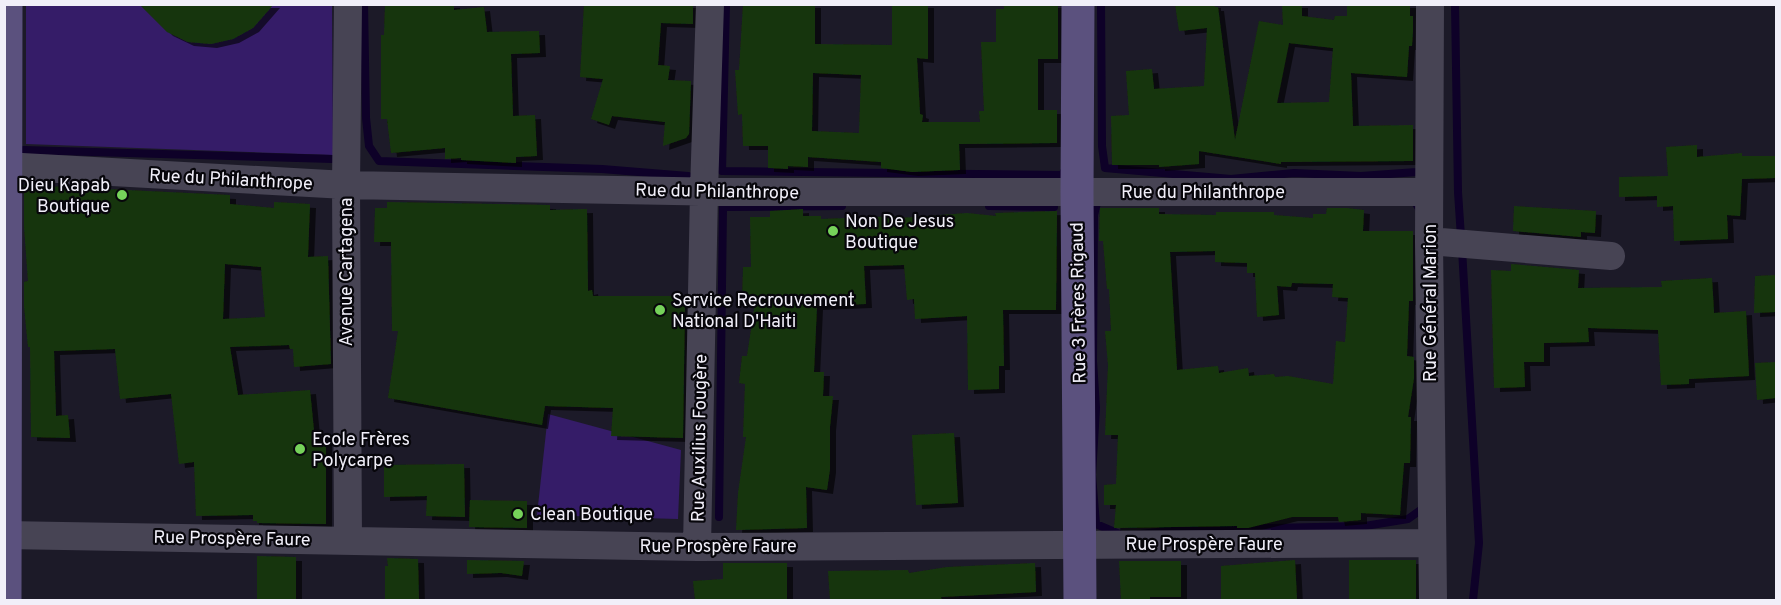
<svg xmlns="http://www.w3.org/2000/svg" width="1781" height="605" font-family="Overpass,sans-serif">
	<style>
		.green { fill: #351c68 }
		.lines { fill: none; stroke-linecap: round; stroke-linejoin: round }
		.stream { stroke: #0e0128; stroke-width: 8 }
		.building { fill: #16350b; fill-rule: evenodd; filter: url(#shadow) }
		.street { stroke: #474454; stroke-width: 28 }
		.secondary { stroke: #5b517e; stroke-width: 33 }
		.poi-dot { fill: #76d25a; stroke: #07060b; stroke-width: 2 }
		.labels { text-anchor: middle; stroke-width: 4.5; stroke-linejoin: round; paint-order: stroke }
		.street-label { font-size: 18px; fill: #f1eff9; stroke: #07060b }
		.poi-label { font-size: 18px; fill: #f1eff9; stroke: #07060b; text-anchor: start }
	</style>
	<defs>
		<filter id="shadow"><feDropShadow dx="6" dy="4" stdDeviation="0" flood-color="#0009"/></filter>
	</defs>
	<rect width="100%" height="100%" fill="#1c1a28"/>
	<!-- green -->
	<path class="green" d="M26,5H332L333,155L26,144Z
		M548,414L681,450L678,519L537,515Z"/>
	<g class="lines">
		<!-- stream -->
		<path class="stream" d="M364,4L366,118L369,146L379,161L602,169L688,176
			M726,4L722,171L1062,175L1066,168
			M1101,4L1102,146L1105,168L1231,179L1294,173L1361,176L1417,172L1424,168
			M1455,4L1458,192L1461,237
			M24,150L333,159
			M1098,199L1263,202L1414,200L1421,212L1423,322L1422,509L1408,519L1365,526L1174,530L1124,536L1096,524L1092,475L1096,408L1093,361L1094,215Z
			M989,206L1054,207
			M1462,249L1479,543L1473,600
			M719,517L723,207L842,206"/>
	</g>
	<!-- building -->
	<path class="building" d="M139,4H274L253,28L233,39L211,44L188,42L167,32Z
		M385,4H454V10L484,7L487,32L539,31L540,53L511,54L513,116L535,115L537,156L516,157V163L461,160V158L445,159V148L391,153L387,119H381V35H384Z
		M584,4H693V24L661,23L658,65L670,66L668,80L691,81L689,134L686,138L663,146L665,122L612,116L609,125L591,119L603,79L580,77Z
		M743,4H815V44L892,45V4H928V59L917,58L920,114L923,115L922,122H980L979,111H984L981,42H996V9H1004V4H1058V59H1038V110H1057V143L959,144L960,170L912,172L881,168V162L808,157V167L788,166V169L768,168V146H743L742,114L738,115L735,70H739ZM813,73L861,75L859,133L812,131Z
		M1175,4H1215V7H1218L1235,140L1259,21L1283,25L1282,4H1302V16L1334,20L1335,16H1347V4H1410V16H1413V31L1412,46H1409L1407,77L1351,73L1353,126L1413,125V161L1281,162V164L1199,151V164L1159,167V165H1112L1111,116L1129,115L1126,71L1152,69L1154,89L1204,86L1207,28L1179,31ZM1289,43L1333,48L1329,102L1277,103Z
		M1697,145V157L1742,153V156H1776V178L1742,179L1740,216L1727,215L1728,239L1674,241L1673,206L1657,207V196L1619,197V177L1668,176L1666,147Z
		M24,185L230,195V204L274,208V202L310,204L308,257L328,256L331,364L294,367L293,349H290L289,345L230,347L238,395L310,390L315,441L326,440V524L257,523V521H253V515L196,516L194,462L179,464L171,394L120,399L115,349L54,351L56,416L68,415L70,438L31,437L30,347H28L24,306V282L28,281L24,227ZM225,264L261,267L265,317L223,319Z
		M387,202L550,205V210L587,209L588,291L592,290L593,296H680V301L685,300L683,438L611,436L613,408L545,406L542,425L388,398L398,331H392L391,242H374L375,208H387Z
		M1514,206L1596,211L1595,233L1581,232V237L1513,231Z
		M1100,208H1159V214L1216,215V212H1274V215L1313,218V214H1326L1327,208H1347L1364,210L1363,231H1413V301H1409L1407,356L1414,357V378L1408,417H1411L1410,463H1404L1400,515L1361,513V520L1339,522L1338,517H1292L1248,528H1237V526L1114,528L1116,505H1104V485L1116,484L1118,435H1105L1108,365L1105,331H1111L1109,289H1107L1103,241H1099ZM1215,251V262L1247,263V273H1255L1257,317L1279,315L1277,286L1291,287L1292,283L1333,284L1332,297L1348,298L1345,342L1336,341L1333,384L1288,376L1275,377L1274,374L1249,376L1248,368L1219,373L1218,366L1177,370L1170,252Z
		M803,209V216H821V219L900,216V218L967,213L996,216L995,213L1057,211L1056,310H1003L1004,366H999V389L968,390L967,316L915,319L914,299L907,300L904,265L864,266L866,304L817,306L814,372H824L823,396H833L830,427V469L827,490L806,487L807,528L736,530L738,493L746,437H743L745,384L739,383L742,356H747L755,303H742L743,267H751L750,217H770V211Z
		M1511,264L1579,270L1578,288L1662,287L1661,281L1712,278L1714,313L1746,311L1749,376L1689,379V384L1661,385L1658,330L1588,328L1589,342L1544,343V362H1524L1525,387L1494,388L1491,270L1511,271Z
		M1776,275V312L1754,313L1755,276Z
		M1776,362V398L1757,400L1755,363Z
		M954,433L958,503L916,505L912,435Z
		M464,464L465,517L426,516L427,496L384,497V465Z
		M470,500L527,501V528L469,527Z
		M257,556L296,557V600H257Z
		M387,558L418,559L419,600H385V566H388Z
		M467,560L524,561L522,576L501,573L467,574Z
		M1295,560L1297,600H1221V566Z
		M1349,560H1416V599H1349Z
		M1119,561H1181V597H1150V600H1121Z
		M723,563H787V600H695L693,581L723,579Z
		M1035,563L1036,592L941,597L942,600H830L828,571L908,570L909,573L947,567Z"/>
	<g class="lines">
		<!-- street -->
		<path class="street" d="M1430,4L1429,241L1433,600
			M4,166L346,185L728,192H1429
			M1429,241L1611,256
			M4,535L697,547L1431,543
			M348,540L346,185L348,4
			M697,547L704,191L710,4"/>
		<!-- secondary -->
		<path class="secondary" d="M1078,4L1077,192L1080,600
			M5,600L6,4"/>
	</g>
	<!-- markers -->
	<g class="poi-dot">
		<circle cx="122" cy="195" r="6"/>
		<circle cx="833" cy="231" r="6"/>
		<circle cx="660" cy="310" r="6"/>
		<circle cx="300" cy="449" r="6"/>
		<circle cx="518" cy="514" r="6"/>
	</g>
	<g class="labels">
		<!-- street labels -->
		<g class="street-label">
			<text transform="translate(231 179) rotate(3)" y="6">Rue du Philanthrope</text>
			<text transform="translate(717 191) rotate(1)" y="6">Rue du Philanthrope</text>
			<text x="1203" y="198">Rue du Philanthrope</text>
			<text transform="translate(346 272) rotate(-90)" y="6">Avenue Cartagena</text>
			<text transform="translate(1078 303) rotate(-91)" y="6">Rue 3 Frères Rigaud</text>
			<text transform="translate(1430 303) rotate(-90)" y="6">Rue Général Marion</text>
			<text transform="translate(699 438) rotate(-89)" y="6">Rue Auxilius Fougère</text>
			<text transform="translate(232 538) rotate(1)" y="6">Rue Prospère Faure</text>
			<text x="1204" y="550">Rue Prospère Faure</text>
			<text x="718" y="552">Rue Prospère Faure</text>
		</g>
		<!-- poi labels -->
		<g class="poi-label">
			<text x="110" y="191" text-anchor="end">Dieu Kapab<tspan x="110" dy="21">Boutique</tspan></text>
			<text x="845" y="227">Non De Jesus<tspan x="845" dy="21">Boutique</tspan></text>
			<text x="672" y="306">Service Recrouvement<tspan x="672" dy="21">National D'Haiti</tspan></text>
			<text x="312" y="445">Ecole Frères<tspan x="312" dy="21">Polycarpe</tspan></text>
			<text x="530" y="520">Clean Boutique</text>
		</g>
	</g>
	<!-- border -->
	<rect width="1781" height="605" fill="none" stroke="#f1eff9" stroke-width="12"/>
</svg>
